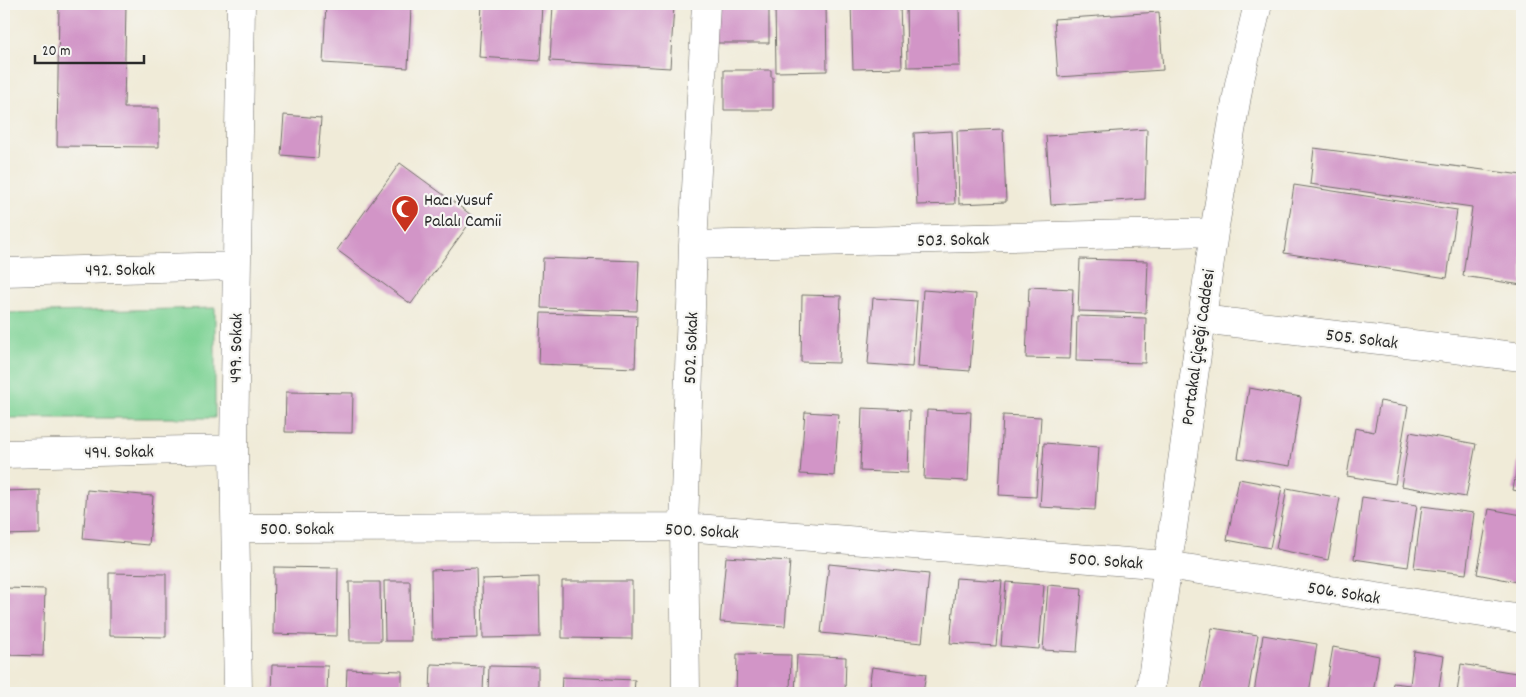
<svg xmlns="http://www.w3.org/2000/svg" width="1526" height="697" font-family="Dekko,sans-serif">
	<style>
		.green { fill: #7fd395; stroke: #557f60 }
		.building { fill: #d295c7 }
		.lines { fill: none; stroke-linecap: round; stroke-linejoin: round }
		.minor-casing { stroke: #706e68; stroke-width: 29 }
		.minor { stroke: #fff; stroke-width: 28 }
		.labels { text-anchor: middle; stroke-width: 4.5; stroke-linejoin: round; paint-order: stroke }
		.poi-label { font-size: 18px; fill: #2b2b2b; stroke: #f6f6f2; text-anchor: start }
		.street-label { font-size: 18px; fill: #2b2b2b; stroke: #f6f6f2 }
	</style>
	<rect width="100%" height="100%" fill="#f6f6f2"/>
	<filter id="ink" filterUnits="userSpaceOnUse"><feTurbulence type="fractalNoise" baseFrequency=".02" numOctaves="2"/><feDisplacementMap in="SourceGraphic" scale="10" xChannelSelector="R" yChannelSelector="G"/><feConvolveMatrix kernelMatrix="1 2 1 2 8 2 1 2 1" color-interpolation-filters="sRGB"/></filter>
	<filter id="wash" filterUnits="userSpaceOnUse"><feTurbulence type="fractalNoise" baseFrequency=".0096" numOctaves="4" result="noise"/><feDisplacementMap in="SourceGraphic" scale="20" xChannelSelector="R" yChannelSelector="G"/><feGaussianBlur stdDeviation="1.12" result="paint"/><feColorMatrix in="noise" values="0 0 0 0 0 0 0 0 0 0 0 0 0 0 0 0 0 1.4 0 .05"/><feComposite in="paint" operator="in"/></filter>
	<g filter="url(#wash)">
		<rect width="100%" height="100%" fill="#f0ebd8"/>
		<!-- green -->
		<path class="green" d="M215,308V418H4V313Z"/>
		<g id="blocks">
			<!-- building -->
			<path class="building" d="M59,4H126L124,108H159V147L57,146Z
				M326,4L411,8L408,68L323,63Z
				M482,4H543L540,61L479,57Z
				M553,4L674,6L670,68L550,61Z
				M711,4H769V43H712Z
				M775,4H826L827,71L776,72Z
				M851,4H900L902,68L853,69Z
				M906,4H959L960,66L907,67Z
				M1159,12L1163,70L1058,77L1054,19Z
				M724,70H771V77H773V110H724Z
				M284,115L321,118L318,158L281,155Z
				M1003,129L1006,202L959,204L957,131Z
				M1147,129L1145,199L1051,205L1046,136Z
				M952,131L955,204L917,205L914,133Z
				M1314,148L1522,175V285L1463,276L1472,207L1310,184Z
				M400,163L474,217L411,304L337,250Z
				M1294,185L1457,210L1447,278L1284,253Z
				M543,258L639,261L637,311L541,308Z
				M1080,259L1148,261L1146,313L1078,311Z
				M1029,287L1073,289L1070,359L1026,358Z
				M923,290L976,294L970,371L918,367Z
				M802,295L841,296L839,363L801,362Z
				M873,298L917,301L912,367L868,364Z
				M541,313L637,316L635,368L539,364Z
				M1077,316L1146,318L1145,363L1076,361Z
				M1249,388L1301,397L1290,466L1238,458Z
				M286,392L353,393L352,433L285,432Z
				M1380,401L1408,406L1395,484L1347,476L1355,428L1374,432Z
				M862,408L910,410L908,473L860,471Z
				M927,410L971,412L968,481L924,479Z
				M805,412L839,414L834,476L800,474Z
				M1003,415L1041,417L1036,497L999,495Z
				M1410,432L1476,444L1466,497L1401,486Z
				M1044,443L1099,447L1095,510L1040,507Z
				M1521,444H1522V492L1513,490Z
				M1239,479L1282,487L1270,548L1227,540Z
				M1287,488L1340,498L1328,560L1276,549Z
				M40,490V534L4,535V491Z
				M87,490L153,496L149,545L83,539Z
				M1362,497L1417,505L1408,567L1354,559Z
				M1422,506L1474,513L1466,574L1414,568Z
				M1489,509L1522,515V583L1477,574Z
				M726,557L790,561L785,626L720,622Z
				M829,564L929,574L922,643L821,633Z
				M274,567L338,568L337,636L273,634Z
				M476,568L478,638L432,639L431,570Z
				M109,573L166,574V637L109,636Z
				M539,577L540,637L483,638L482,579Z
				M956,578L1002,581L996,646L950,643Z
				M384,581H410L411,641H385Z
				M562,581H632V639L562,638Z
				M349,582H380L381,641H350Z
				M1006,582L1044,585L1039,649L1001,646Z
				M1048,585L1082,588L1077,652L1043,650Z
				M4,588L45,589L43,656L4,655Z
				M1212,628L1258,635L1248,693H1217L1201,691Z
				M1263,635L1317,644L1309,693H1254Z
				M1333,647L1379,656L1373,693H1325Z
				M1414,651L1444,656L1438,693H1391L1393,683L1410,685Z
				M737,654L791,655L790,693H736Z
				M797,655L846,657L845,693H795Z
				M431,664L484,666L483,693H430Z
				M1461,664L1522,674L1521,693H1457Z
				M272,665L328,666L327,693H271Z
				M489,666L538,667V693H488Z
				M872,667L926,674L923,693H868Z
				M347,669L402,671V693H346Z
				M562,677L635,680L634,693H561Z"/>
		</g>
	</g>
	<g filter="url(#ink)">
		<use href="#blocks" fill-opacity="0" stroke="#706e68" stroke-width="1"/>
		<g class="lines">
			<defs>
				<path id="minor" d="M693,245L1214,232
					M4,272L236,266
					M1201,319L1522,357
					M4,454L234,449
					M236,528L684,527L1166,565L1522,619
					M238,693L234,449L241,4
					M686,693L684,527L693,245L706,4
					M1150,693L1214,232L1239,84L1258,4"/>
			</defs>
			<!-- minor casing -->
			<use href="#minor" class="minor-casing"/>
			<!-- minor -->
			<use href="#minor" class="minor"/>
		</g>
	</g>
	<!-- icons -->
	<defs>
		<symbol id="mosque-pin" viewBox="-11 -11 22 30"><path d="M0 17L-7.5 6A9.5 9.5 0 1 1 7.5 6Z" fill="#c8321e" stroke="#f6f6f2"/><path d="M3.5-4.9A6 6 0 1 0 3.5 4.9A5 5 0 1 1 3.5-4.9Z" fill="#fff"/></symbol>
	</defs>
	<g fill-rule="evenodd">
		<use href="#mosque-pin" x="389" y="193" width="32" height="43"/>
	</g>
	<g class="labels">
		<!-- poi labels -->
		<g class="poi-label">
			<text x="424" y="205">Hacı Yusuf<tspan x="424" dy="21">Palalı Camii</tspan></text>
		</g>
		<!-- street labels -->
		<g class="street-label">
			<text transform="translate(953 239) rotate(-1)" y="6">503. Sokak</text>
			<text transform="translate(120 269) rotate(-1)" y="6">492. Sokak</text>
			<text transform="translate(1362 338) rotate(7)" y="6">505. Sokak</text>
			<text transform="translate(1197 347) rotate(-82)" y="6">Portakal Çiçeği Caddesi</text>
			<text transform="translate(235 348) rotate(-89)" y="6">499. Sokak</text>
			<text transform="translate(690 348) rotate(-88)" y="6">502. Sokak</text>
			<text transform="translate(119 451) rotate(-1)" y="6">494. Sokak</text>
			<text x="297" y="534">500. Sokak</text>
			<text transform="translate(702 530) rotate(3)" y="6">500. Sokak</text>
			<text transform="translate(1106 560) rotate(4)" y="6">500. Sokak</text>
			<text transform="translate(1344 592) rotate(9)" y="6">506. Sokak</text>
		</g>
	</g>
	<!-- margin -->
	<rect width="1526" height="697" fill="none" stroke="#f6f6f2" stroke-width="20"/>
	<!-- scale -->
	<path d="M35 55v8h109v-8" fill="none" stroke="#2b2b2b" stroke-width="2.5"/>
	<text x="42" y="55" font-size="15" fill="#2b2b2b" stroke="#f6f6f2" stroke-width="4" paint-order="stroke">20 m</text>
</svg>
